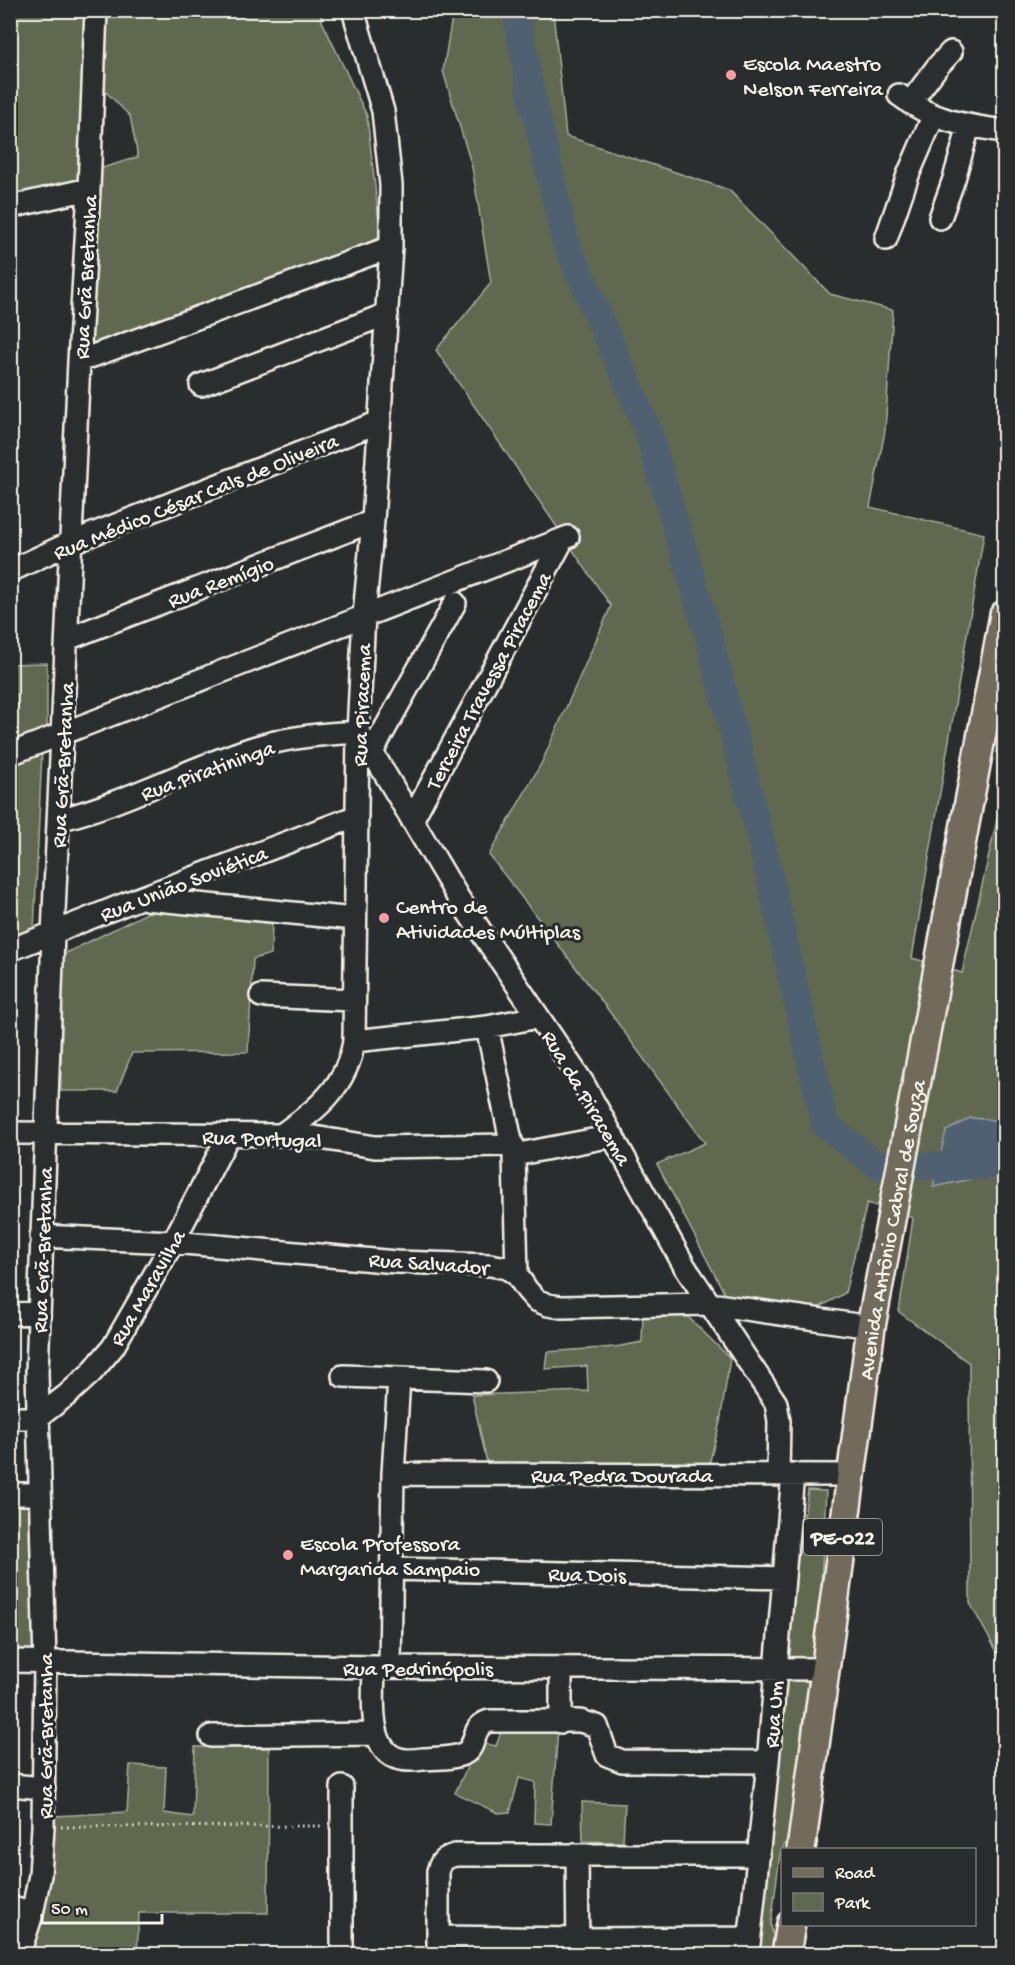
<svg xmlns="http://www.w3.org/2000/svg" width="1015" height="1965" font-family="'Gochi Hand',sans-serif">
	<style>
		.green { fill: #606950; stroke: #aaad9c; stroke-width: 1.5 }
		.water { fill: #4f6071; stroke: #919aa1; stroke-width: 1.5 }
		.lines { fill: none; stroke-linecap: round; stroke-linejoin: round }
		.river { stroke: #4f6071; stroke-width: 28 }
		.minor-casing { stroke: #f4f1e8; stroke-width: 26 }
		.major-casing { stroke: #f4f1e8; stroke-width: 32 }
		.path { stroke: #f4f1e8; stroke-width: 3; stroke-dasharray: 1.5 4.5; stroke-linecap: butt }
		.minor { stroke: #2a2d2e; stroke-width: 21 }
		.major { stroke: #726b5a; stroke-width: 27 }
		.poi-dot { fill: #ff9aa2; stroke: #2a2d2e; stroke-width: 2 }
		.labels { text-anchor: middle; stroke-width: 6; stroke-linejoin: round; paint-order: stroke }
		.shield { fill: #2a2d2e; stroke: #b7b6b0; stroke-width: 1.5 }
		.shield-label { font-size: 21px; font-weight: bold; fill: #f4f1e8 }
		.poi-label { font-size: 22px; fill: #f4f1e8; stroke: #2a2d2e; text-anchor: start }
		.street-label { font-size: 22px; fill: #f4f1e8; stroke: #2a2d2e }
	</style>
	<rect width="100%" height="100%" fill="#2a2d2e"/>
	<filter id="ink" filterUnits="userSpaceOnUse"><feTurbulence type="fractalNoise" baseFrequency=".0167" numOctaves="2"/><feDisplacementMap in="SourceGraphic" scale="12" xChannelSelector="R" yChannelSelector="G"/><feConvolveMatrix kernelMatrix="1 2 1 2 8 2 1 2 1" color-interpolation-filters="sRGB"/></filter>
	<g filter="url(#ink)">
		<!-- green -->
		<path class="green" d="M11,11H84L79,180L11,197Z
			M107,11H321L322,21L367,116L381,240L92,347L99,169L138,157L130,116L103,89Z
			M453,11H553L566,136L729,190L830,294L893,310L885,431L870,507L984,534L912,958L962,973L1004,789V1121L970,1118L934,1187L1004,1172V1665L970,1603L969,1363L899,1312L913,1218L867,1203L845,1293L815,1310L727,1298L657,1164L705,1143L606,1007L489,855L542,762L611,606L436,350L491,283L472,167L443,71Z
			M47,663V731L10,746V664Z
			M42,750L34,931L11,939V764Z
			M157,908L272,924L271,954L253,959L248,1052L132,1053L117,1091H61L62,955Z
			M643,1315H686L730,1358L720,1422L708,1468L488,1467L472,1395L588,1391L587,1366L545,1369L547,1352L615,1347L642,1342Z
			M808,1490L826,1491L817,1660L783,1659Z
			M11,1500H36L35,1652H11Z
			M784,1678L809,1679L789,1835L780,1854L771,1924L776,1954H753Z
			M503,1727L558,1728L551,1824L534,1823L535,1782L519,1778L510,1812L498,1813L455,1793L479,1742L496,1746Z
			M195,1747L269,1748L268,1913H139L137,1954H31L42,1908L55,1816L127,1812L130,1765L166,1767L164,1813L193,1817Z
			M582,1802L625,1804L623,1842L583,1841Z"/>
		<!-- water -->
		<path class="water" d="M970,1118L1004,1121V1172L933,1187L946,1131Z"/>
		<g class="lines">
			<!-- river -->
			<path class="river" d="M516,10L530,88L565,240L647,428L709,637L766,861L825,1125L877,1165L959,1166L1004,1165"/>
			<defs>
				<path id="minor" d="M899,95C933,121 963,125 1004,131
					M910,103L937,67L951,52
					M10,207L89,189
					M940,218L954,179L969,126
					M886,239L908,175L933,117
					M79,361L391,247
					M201,385L387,314
					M10,571L70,543L379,422
					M67,639L373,521
					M372,752L455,603
					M10,754L568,537
					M58,820C126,803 187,769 253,748C287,737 323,734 358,732L372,752L459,899L583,1083L685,1267L776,1403L779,1421L778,1475
					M412,820L562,541
					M146,899L355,919
					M10,950L140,898L357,816
					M261,996L353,1000
					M487,1027L514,1155L517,1275
					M354,1041L487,1027L538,1017
					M10,1133L281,1135L314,1137L375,1147L513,1145
					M281,1135C317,1110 347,1086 354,1041L358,732L364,615L373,521L391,247V185L383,111L353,10
					M514,1155L613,1136
					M41,1236L173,1242L396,1262L490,1265L507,1268L517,1275L527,1290L536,1300L548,1305L561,1307L710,1304L871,1327
					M10,1314L38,1313
					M343,1376L486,1381
					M10,1418H37L67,1395L91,1373L113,1347L173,1242L229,1135
					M393,1474L851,1475
					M10,1494H39
					M392,1569L783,1578
					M10,1661L374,1667L826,1669
					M374,1667C374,1692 366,1752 400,1759C407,1761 416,1760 423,1759C435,1758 454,1759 465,1753C478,1745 470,1727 489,1721H580L597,1726L607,1755L622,1761L768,1762
					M390,1667L393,1474L399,1379
					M561,1668V1722
					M211,1736L377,1734
					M10,1785L44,1788
					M577,1855L578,1954
					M10,1907L32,1914
					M439,1937L578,1939L749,1938
					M19,1954L32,1914L40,1875L43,1827L45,1662L37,1373L53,934L79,361L89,189L96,10
					M342,1954V1787
					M438,1954V1871C441,1861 444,1858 455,1855H759
					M748,1954L768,1762L793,1474"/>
				<g id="major">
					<path id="s1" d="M801,1850L871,1327L1004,615"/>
					<path d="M786,1954L791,1924"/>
				</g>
			</defs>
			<!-- minor casing -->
			<use href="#minor" class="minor-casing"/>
			<!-- major casing -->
			<use href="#major" class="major-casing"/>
			<!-- path -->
			<path class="path" d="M61,1827L325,1826"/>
			<!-- minor -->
			<use href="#minor" class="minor"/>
			<!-- major -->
			<use href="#major" class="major"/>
		</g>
	</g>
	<!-- markers -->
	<g class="poi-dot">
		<circle cx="731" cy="75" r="6"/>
		<circle cx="384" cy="918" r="6"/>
		<circle cx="288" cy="1555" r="6"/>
	</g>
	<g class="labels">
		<!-- shield labels -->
		<rect class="shield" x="804" y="1519" width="78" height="36" rx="4.5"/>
		<g class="shield-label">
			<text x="843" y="1544">PE-022</text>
		</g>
		<!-- poi labels -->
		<g class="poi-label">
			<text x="743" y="70">Escola Maestro<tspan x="743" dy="25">Nelson Ferreira</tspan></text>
			<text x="396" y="913">Centro de<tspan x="396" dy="25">Atividades Múltiplas</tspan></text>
			<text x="300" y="1550">Escola Professora<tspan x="300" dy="25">Margarida Sampaio</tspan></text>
		</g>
		<!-- street labels -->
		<g class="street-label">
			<text transform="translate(84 277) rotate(-87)" y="8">Rua Grã Bretanha</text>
			<text transform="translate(195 495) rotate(-22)" y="8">Rua Médico César Cals de Oliveira</text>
			<text transform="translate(220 580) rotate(-21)" y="8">Rua Remígio</text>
			<text transform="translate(487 680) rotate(-62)" y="8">Terceira Travessa Piracema</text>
			<text transform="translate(360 705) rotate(-88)" y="8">Rua Piracema</text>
			<text transform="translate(61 765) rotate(-87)" y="8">Rua Grã-Bretanha</text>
			<text transform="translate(207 769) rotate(-20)" y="8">Rua Piratininga</text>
			<text transform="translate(183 882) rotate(-21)" y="8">Rua União Soviética</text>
			<text transform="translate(588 1097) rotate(59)" y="8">Rua da Piracema</text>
			<text transform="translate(262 1137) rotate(2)" y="8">Rua Portugal</text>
			<text dy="8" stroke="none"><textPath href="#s1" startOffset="627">Avenida Antônio Cabral de Souza</textPath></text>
			<text transform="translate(41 1250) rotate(-88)" y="8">Rua Grã-Bretanha</text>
			<text transform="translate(429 1262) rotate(4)" y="8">Rua Salvador</text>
			<text transform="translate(146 1287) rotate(-60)" y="8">Rua Maravilha</text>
			<text x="622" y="1482">Rua Pedra Dourada</text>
			<text transform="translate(587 1573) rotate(1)" y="8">Rua Dois</text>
			<text x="418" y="1675">Rua Pedrinópolis</text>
			<text transform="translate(772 1714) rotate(-86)" y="8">Rua Um</text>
			<text transform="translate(44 1736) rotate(-90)" y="8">Rua Grã-Bretanha</text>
		</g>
	</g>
	<!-- margin -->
	<rect width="1015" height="1965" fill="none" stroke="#2a2d2e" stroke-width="36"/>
	<rect x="18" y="18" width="979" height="1929" fill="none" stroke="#f4f1e8" stroke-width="2" filter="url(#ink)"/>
	<!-- legend -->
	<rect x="781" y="1848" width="195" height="78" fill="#2a2d2e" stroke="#7b7b78" stroke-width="1.5"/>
	<rect x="793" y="1868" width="30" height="9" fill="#726b5a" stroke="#7b7b78" stroke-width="1.5"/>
	<text x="835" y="1878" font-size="18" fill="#f4f1e8">Road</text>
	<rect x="793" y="1893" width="30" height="18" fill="#606950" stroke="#7b7b78" stroke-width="1.5"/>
	<text x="835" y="1908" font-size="18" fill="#f4f1e8">Park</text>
	<!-- scale -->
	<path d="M42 1914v9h120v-9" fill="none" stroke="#f4f1e8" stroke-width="3"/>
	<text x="51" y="1914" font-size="18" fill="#f4f1e8" stroke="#2a2d2e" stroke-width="4.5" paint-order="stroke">50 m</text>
</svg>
